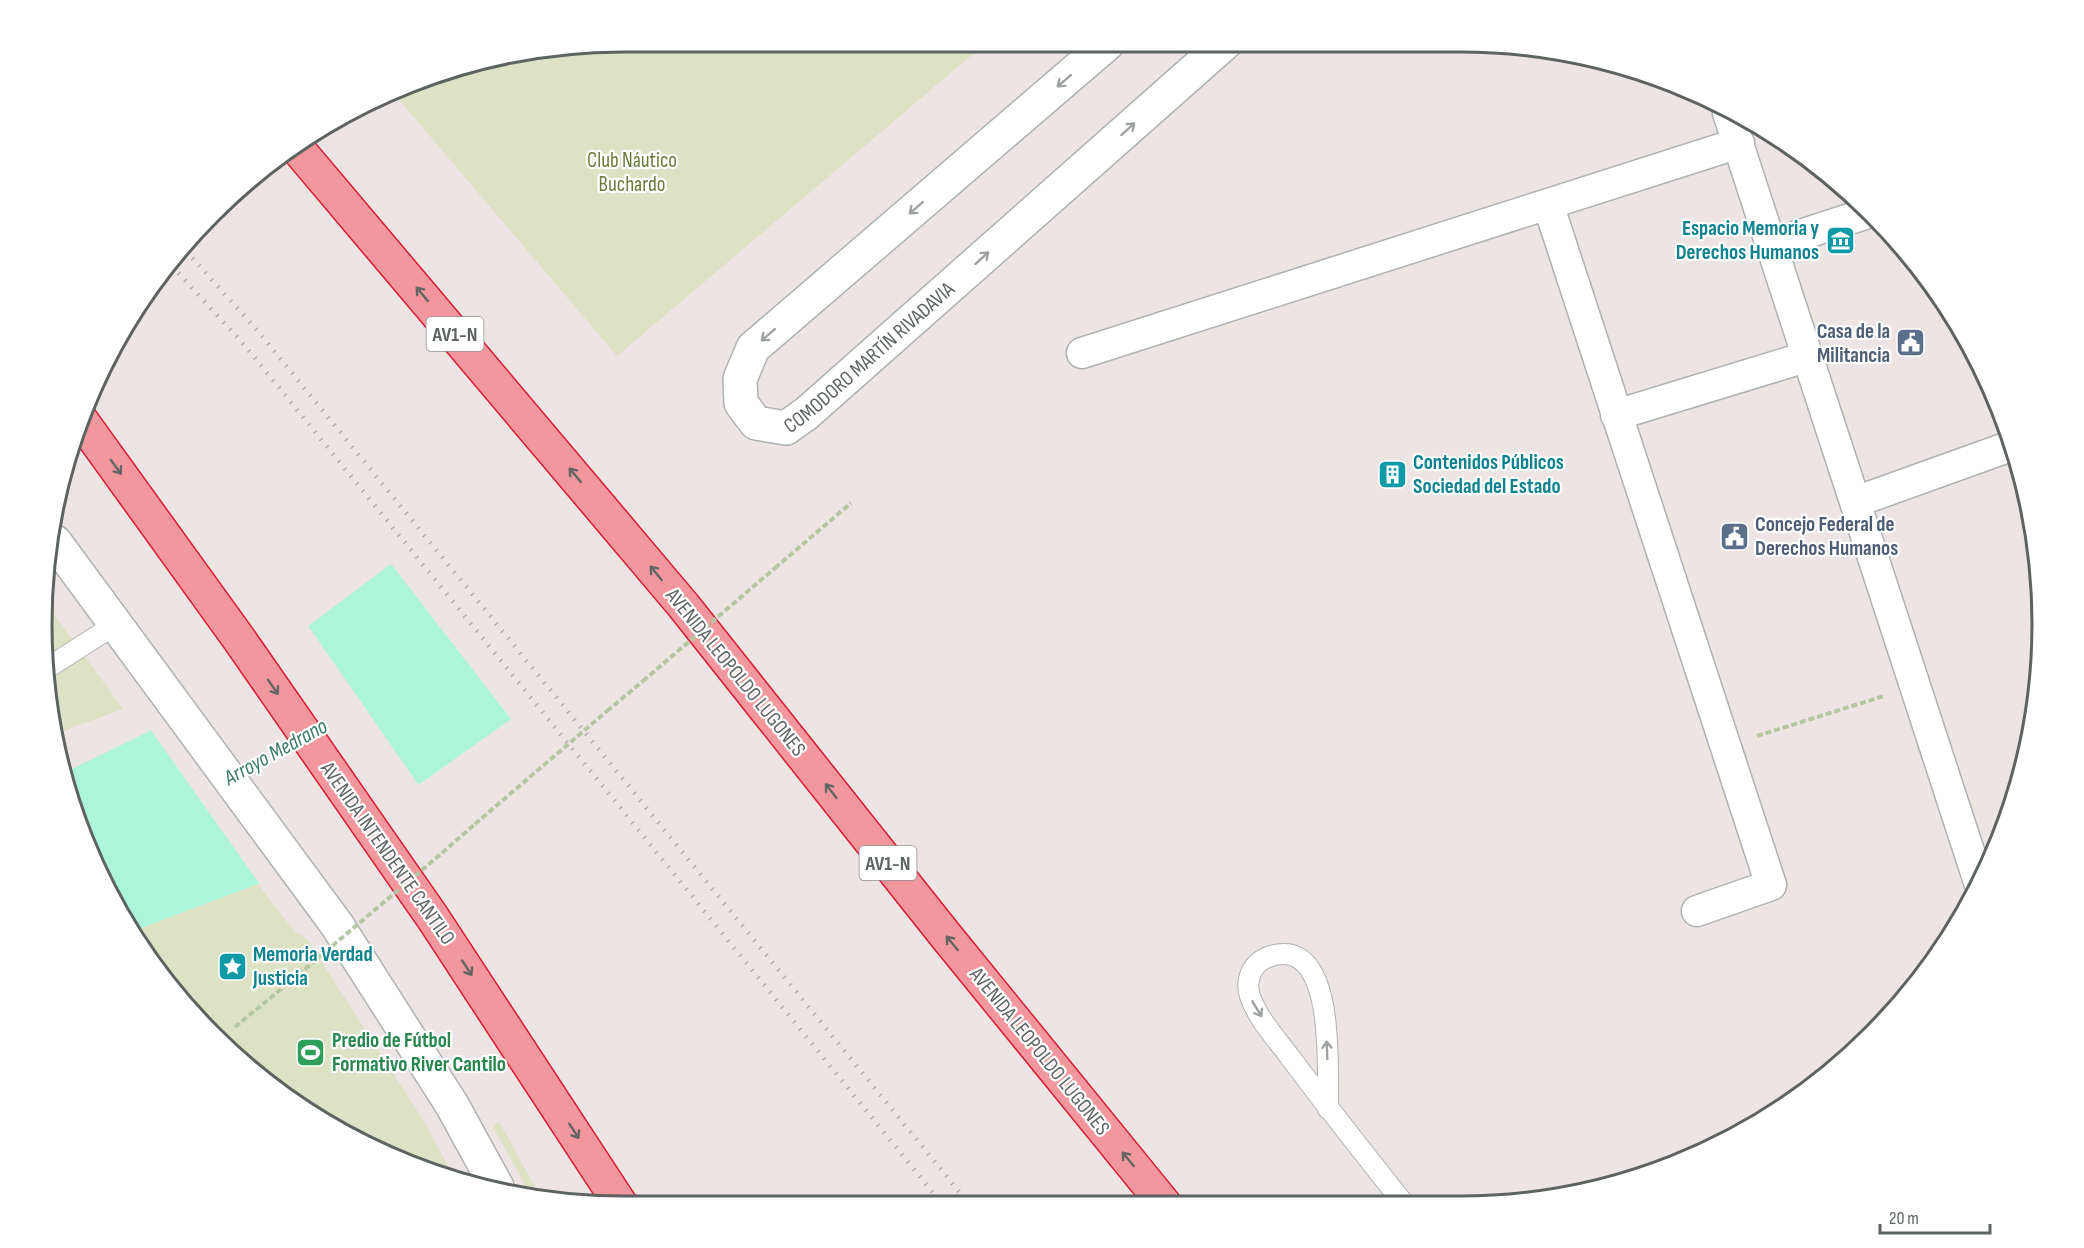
<svg xmlns="http://www.w3.org/2000/svg" width="2084" height="1248" font-family="'Sofia Sans Condensed',sans-serif">
	<style>
		.green { fill: #dce2c3 }
		.water { fill: #acf5da }
		.pier { fill: #ede4e4 }
		.lines { fill: none; stroke-linecap: round; stroke-linejoin: round }
		.service-casing { stroke: #adb3b2; stroke-width: 22 }
		.pedestrian-casing { stroke: #adb3b2; stroke-width: 33 }
		.tertiary-casing { stroke: #adb3b2; stroke-width: 36 }
		.motorway-casing { stroke: #d71a30; stroke-width: 36 }
		.path { stroke: #b5c7a1; stroke-width: 4; stroke-dasharray: 6 3; stroke-linecap: butt }
		.service { stroke: #fff; stroke-width: 20 }
		.pedestrian { stroke: #fff; stroke-width: 30 }
		.tertiary { stroke: #fff; stroke-width: 33 }
		.motorway { stroke: #f1979d; stroke-width: 33 }
		.rail { stroke: #aeafaf; stroke-width: 4.5; stroke-dasharray: 1.5 8; stroke-linecap: butt }
		.path-bridge { stroke: #b5c7a1; stroke-width: 4; stroke-dasharray: 6 3; stroke-linecap: butt }
		.oneway { stroke: #9da1a0 }
		.oneway2 { stroke: #636664 }
		.labels { text-anchor: middle; stroke-width: 4.5; stroke-linejoin: round; paint-order: stroke }
		.shield { fill: #fff; stroke: #8d9290; stroke-width: 1.5 }
		.shield-label { font-size: 20px; font-weight: bold; fill: #5c6361 }
		.park-label { font-size: 21px; fill: #6b7a3c; stroke: #fff }
		.culture-label { font-size: 21px; font-weight: bold; fill: #0d838f; stroke: #fff; text-anchor: start }
		.service-label { font-size: 21px; font-weight: bold; fill: #4e5e75; stroke: #fff; text-anchor: end }
		.street-label { font-size: 21px; fill: #5c6361; stroke: #fff }
		.leisure-label { font-size: 21px; font-weight: bold; fill: #27864d; stroke: #fff; text-anchor: start }
		.water-label { font-size: 22px; font-style: italic; fill: #3b7c69; stroke: #fff }
		.rim { fill: none; stroke: #5c6361; stroke-width: 3 }
	</style>
	<rect width="100%" height="100%" fill="#ede4e4"/>
	<!-- green -->
	<path class="green" d="M624,42L986,43L617,356L395,95L437,73Z
		M46,603L123,709L60,732L42,624Z
		M258,884L294,931L307,939L425,1123L455,1179L437,1175L300,1108L162,978L136,930Z
		M499,1121L540,1196L530,1194L493,1127Z"/>
	<!-- water -->
	<path class="water" d="M391,564L511,719L320,855L258,884L136,930L73,811L66,772L203,705Z"/>
	<!-- pier -->
	<path class="pier" d="M307,624L420,787L321,858L261,886L150,729L201,703Z"/>
	<g class="lines">
		<defs>
			<path id="service" d="M49,667L116,624
				M1328,1109C1327,1074 1336,955 1284,954C1272,954 1259,959 1253,969C1248,977 1247,988 1250,996C1257,1018 1276,1038 1290,1057C1327,1107 1366,1156 1405,1205"/>
			<path id="pedestrian" d="M1728,113L1979,882
				M1548,204L1771,885L1697,911
				M1773,244L1871,212
				M1082,353L1739,143
				M1616,415L1806,357
				M1855,502L2011,446"/>
			<g id="tertiary">
				<path id="s1" d="M1108,43L753,348L740,379L741,403L756,423L786,428L807,413L1225,43"/>
				<path d="M55,542L337,925L452,1105L497,1187"/>
			</g>
			<path id="motorway" d="M297,148L683,605L946,936L1165,1205
				M81,420L239,639L433,918L621,1205"/>
		</defs>
		<!-- service casing -->
		<use href="#service" class="service-casing"/>
		<!-- pedestrian casing -->
		<use href="#pedestrian" class="pedestrian-casing"/>
		<!-- tertiary casing -->
		<use href="#tertiary" class="tertiary-casing"/>
		<!-- motorway casing -->
		<use href="#motorway" class="motorway-casing"/>
		<!-- path -->
		<path class="path" d="M775,568L851,503
			M607,711L643,681
			M1757,736L1884,696
			M442,853L475,824
			M235,1027L298,975"/>
		<!-- service -->
		<use href="#service" class="service"/>
		<!-- pedestrian -->
		<use href="#pedestrian" class="pedestrian"/>
		<!-- tertiary -->
		<use href="#tertiary" class="tertiary"/>
		<!-- motorway -->
		<use href="#motorway" class="motorway"/>
		<!-- rail -->
		<path class="rail" d="M186,251L257,330L970,1205
			M172,266L246,347L943,1205"/>
		<!-- path-bridge -->
		<path class="path-bridge" d="M643,681L775,568
			M475,824L607,711
			M298,975L442,853"/>
	</g>
	<!-- one-way arrows -->
	<defs><path id="oneway-shaft" d="M-6 0H5M1.5-3L5.5 0L1.5 3" fill="none" stroke-width="1.6" stroke-linecap="round" stroke-linejoin="round" transform="scale(1.5)"/></defs>
	<g class="oneway">
		<use href="#oneway-shaft" transform="translate(1064 81) rotate(139)"/>
		<use href="#oneway-shaft" transform="translate(1128 129) rotate(-42)"/>
		<use href="#oneway-shaft" transform="translate(916 208) rotate(139)"/>
		<use href="#oneway-shaft" transform="translate(982 258) rotate(-42)"/>
		<use href="#oneway-shaft" transform="translate(768 335) rotate(139)"/>
		<use href="#oneway-shaft" transform="translate(1257 1009) rotate(59)"/>
		<use href="#oneway-shaft" transform="translate(1327 1050) rotate(-92)"/>
	</g>
	<g class="oneway2">
		<use href="#oneway-shaft" transform="translate(422 294) rotate(-130)"/>
		<use href="#oneway-shaft" transform="translate(116 467) rotate(54)"/>
		<use href="#oneway-shaft" transform="translate(575 475) rotate(-130)"/>
		<use href="#oneway-shaft" transform="translate(656 573) rotate(-129)"/>
		<use href="#oneway-shaft" transform="translate(273 687) rotate(55)"/>
		<use href="#oneway-shaft" transform="translate(831 791) rotate(-128)"/>
		<use href="#oneway-shaft" transform="translate(952 943) rotate(-129)"/>
		<use href="#oneway-shaft" transform="translate(467 968) rotate(57)"/>
		<use href="#oneway-shaft" transform="translate(574 1131) rotate(57)"/>
		<use href="#oneway-shaft" transform="translate(1128 1159) rotate(-129)"/>
	</g>
	<!-- icons -->
	<defs>
		<symbol id="museum-square" viewBox="-11 -11 22 22"><rect x="-9" y="-9" width="18" height="18" rx="4" fill="#0f9aa8" stroke="#fff"/><path d="M0-6L6-3V-2H-6V-3ZM-5-1h2V3h-2ZM-1-1h2V3h-2ZM3-1h2V3H3ZM-6 4H6V6H-6Z" fill="#fff"/></symbol>
		<symbol id="civic-square" viewBox="-11 -11 22 22"><rect x="-9" y="-9" width="18" height="18" rx="4" fill="#5c6f8a" stroke="#fff"/><path d="M-.6-6.5H3V-4.5H.6V-3L4-1V1h2V6H-6V1h2V-1L-.6-3ZM-1.2 2.5V6h2.4V2.5Z" fill="#fff"/></symbol>
		<symbol id="building-square" viewBox="-11 -11 22 22"><rect x="-9" y="-9" width="18" height="18" rx="4" fill="#0f9aa8" stroke="#fff"/><path d="M-4-6H4V6H1V3H-1V6H-4ZM-2.5-4.3h1.7v1.8h-1.7ZM.8-4.3h1.7v1.8H.8ZM-2.5-1h1.7V.8h-1.7ZM.8-1h1.7V.8H.8Z" fill="#fff"/></symbol>
		<symbol id="sight-square" viewBox="-11 -11 22 22"><rect x="-9" y="-9" width="18" height="18" rx="4" fill="#0f9aa8" stroke="#fff"/><path d="M0-6L1.8-2.2L6-1.7L2.9 1.2L3.7 5.4L0 3.3L-3.7 5.4L-2.9 1.2L-6-1.7L-1.8-2.2Z" fill="#fff"/></symbol>
		<symbol id="stadium-square" viewBox="-11 -11 22 22"><rect x="-9" y="-9" width="18" height="18" rx="4" fill="#2e9e5b" stroke="#fff"/><path d="M0-5a6.5 5 0 1 0 0 10a6.5 5 0 1 0 0-10ZM-3.5-1.8h7v3.6h-7Z" fill="#fff"/></symbol>
	</defs>
	<g fill-rule="evenodd">
		<use href="#museum-square" x="1824" y="224" width="33" height="33"/>
		<use href="#civic-square" x="1894" y="326" width="33" height="33"/>
		<use href="#building-square" x="1376" y="458" width="33" height="33"/>
		<use href="#civic-square" x="1718" y="520" width="33" height="33"/>
		<use href="#sight-square" x="216" y="950" width="33" height="33"/>
		<use href="#stadium-square" x="294" y="1036" width="33" height="33"/>
	</g>
	<g class="labels">
		<!-- shield labels -->
		<g class="shield">
			<rect x="426.5" y="317" width="57" height="34" rx="4.5"/>
			<rect x="859.5" y="846" width="57" height="34" rx="4.5"/>
		</g>
		<g class="shield-label">
			<text x="455" y="341">AV1-N</text>
			<text x="888" y="870">AV1-N</text>
		</g>
		<!-- park labels -->
		<g class="park-label">
			<text x="632" y="167">Club Náutico<tspan x="632" dy="24">Buchardo</tspan></text>
		</g>
		<!-- culture labels -->
		<g class="culture-label">
			<text x="1819" y="235" text-anchor="end">Espacio Memoria y<tspan x="1819" dy="24">Derechos Humanos</tspan></text>
			<text x="1413" y="469">Contenidos Públicos<tspan x="1413" dy="24">Sociedad del Estado</tspan></text>
			<text x="253" y="961">Memoria Verdad<tspan x="253" dy="24">Justicia</tspan></text>
		</g>
		<!-- service labels -->
		<g class="service-label">
			<text x="1890" y="338">Casa de la<tspan x="1890" dy="24">Militancia</tspan></text>
			<text x="1755" y="531" text-anchor="start">Concejo Federal de<tspan x="1755" dy="24">Derechos Humanos</tspan></text>
		</g>
		<!-- street labels -->
		<g class="street-label">
			<text dy="7" stroke="none"><textPath href="#s1" startOffset="690">COMODORO MARTÍN RIVADAVIA</textPath></text>
			<text transform="translate(736 672) rotate(51)" y="7">AVENIDA LEOPOLDO LUGONES</text>
			<text transform="translate(388 853) rotate(55)" y="7">AVENIDA INTENDENTE CANTILO</text>
			<text transform="translate(1040 1051) rotate(51)" y="7">AVENIDA LEOPOLDO LUGONES</text>
		</g>
		<!-- leisure labels -->
		<g class="leisure-label">
			<text x="332" y="1047">Predio de Fútbol<tspan x="332" dy="24">Formativo River Cantilo</tspan></text>
		</g>
		<!-- water labels -->
		<g class="water-label">
			<text transform="translate(275 751) rotate(-29)" y="8">Arroyo Medrano</text>
		</g>
	</g>
	<!-- crop -->
	<path d="M0 0H2084V1248H0ZM624 52H1460A572 572 0 0 1 2032 624V624A572 572 0 0 1 1460 1196H624A572 572 0 0 1 52 624V624A572 572 0 0 1 624 52Z" fill="#fff" fill-rule="evenodd"/>
	<path class="rim" d="M624 52H1460A572 572 0 0 1 2032 624V624A572 572 0 0 1 1460 1196H624A572 572 0 0 1 52 624V624A572 572 0 0 1 624 52Z"/>
	<!-- scale -->
	<path d="M1880 1224v9h110v-9" fill="none" stroke="#5c6361" stroke-width="3"/>
	<text x="1889" y="1224" font-size="18" fill="#5c6361" stroke="#ffffff" stroke-width="4.5" paint-order="stroke">20 m</text>
</svg>
